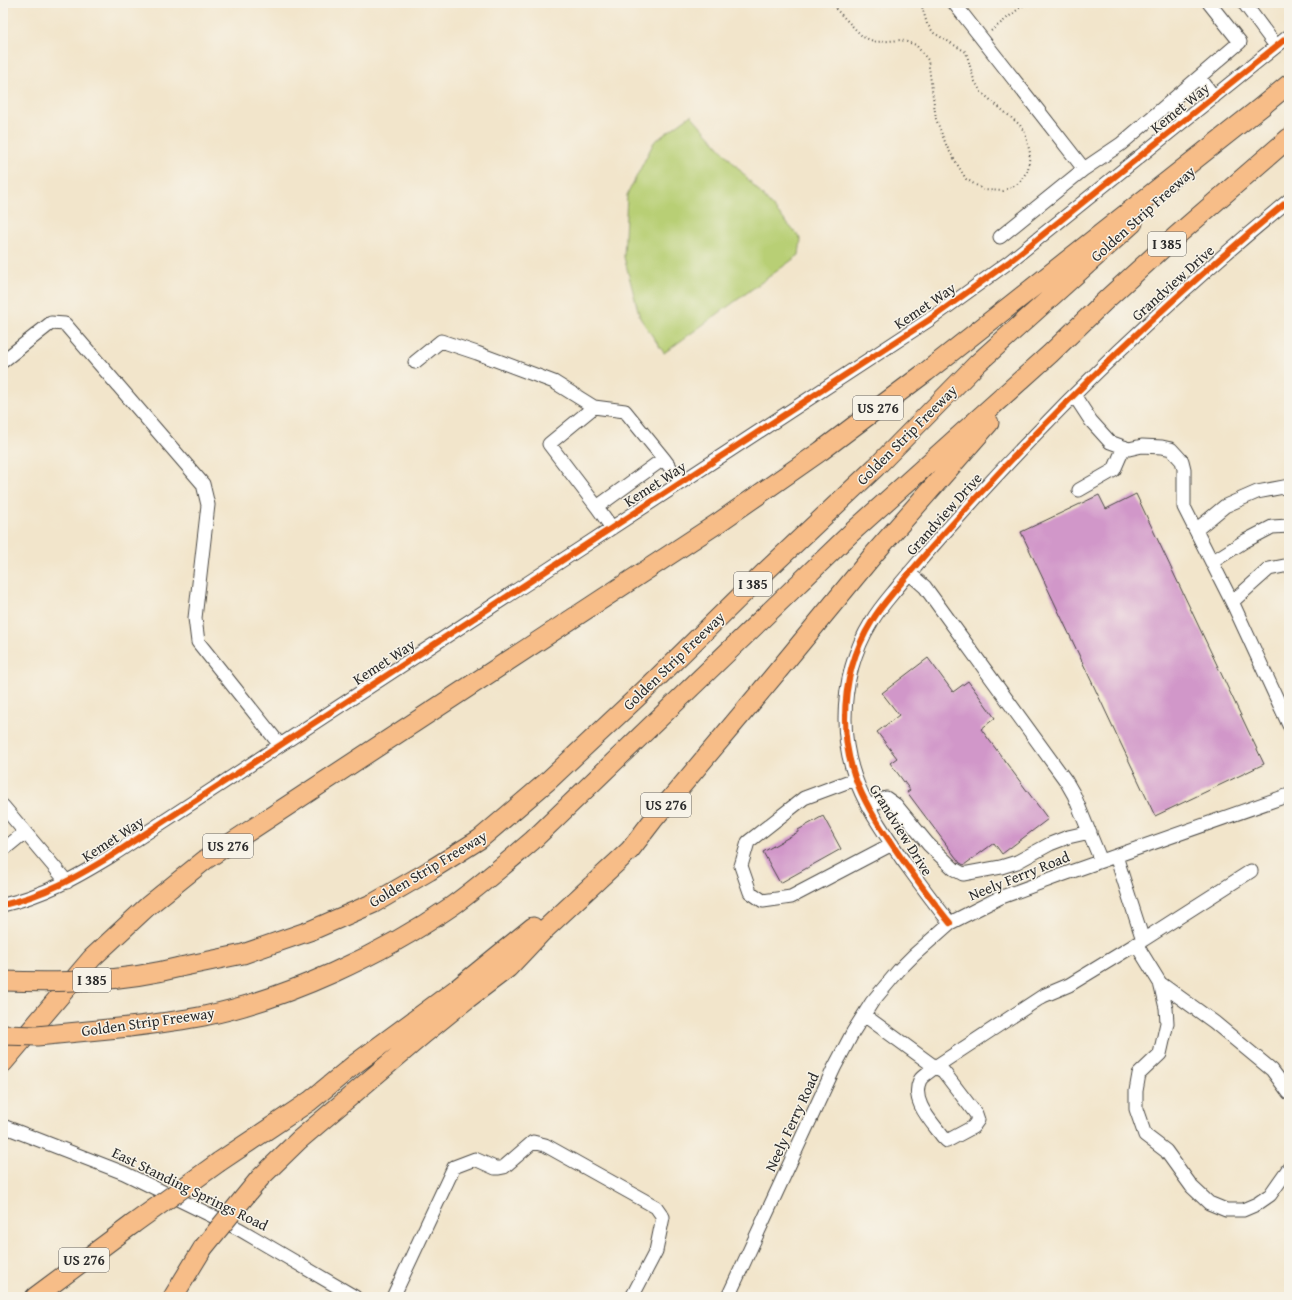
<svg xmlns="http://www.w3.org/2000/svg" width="1292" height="1300" font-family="'Gentium Book Plus',serif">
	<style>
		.green { fill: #b8cf74; stroke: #727d50 }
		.building { fill: #d197c9 }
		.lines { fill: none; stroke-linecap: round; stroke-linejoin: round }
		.minor-casing { stroke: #494743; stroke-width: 15 }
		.highway-casing { stroke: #494743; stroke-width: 21 }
		.path { stroke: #494743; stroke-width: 2; stroke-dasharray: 1 3; stroke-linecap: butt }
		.minor { stroke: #fff; stroke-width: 13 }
		.highway { stroke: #f7bd88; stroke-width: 19 }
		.highway-bridge-casing { stroke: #494743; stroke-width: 21; stroke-linecap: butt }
		.highway-bridge { stroke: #f7bd88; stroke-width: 19 }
		.cycleway-casing { stroke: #f7f3e8; stroke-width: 8 }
		.cycleway { stroke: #e8590c; stroke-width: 6 }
		.labels { text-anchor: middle; stroke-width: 3; stroke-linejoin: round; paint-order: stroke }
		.shield { fill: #f7f3e8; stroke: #686764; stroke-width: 1 }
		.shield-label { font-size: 14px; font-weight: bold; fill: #2b2b2b }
		.street-label { font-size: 15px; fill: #2b2b2b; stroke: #f7f3e8 }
	</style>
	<rect width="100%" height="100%" fill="#f7f3e8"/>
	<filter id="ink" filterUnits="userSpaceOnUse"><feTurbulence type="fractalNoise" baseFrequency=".025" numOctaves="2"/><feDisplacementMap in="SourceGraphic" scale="8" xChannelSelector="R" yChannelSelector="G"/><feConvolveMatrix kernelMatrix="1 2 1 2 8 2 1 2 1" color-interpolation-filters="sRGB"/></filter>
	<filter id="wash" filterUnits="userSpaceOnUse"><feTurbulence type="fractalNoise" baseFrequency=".012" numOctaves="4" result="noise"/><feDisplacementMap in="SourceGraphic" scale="16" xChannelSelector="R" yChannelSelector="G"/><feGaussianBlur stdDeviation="0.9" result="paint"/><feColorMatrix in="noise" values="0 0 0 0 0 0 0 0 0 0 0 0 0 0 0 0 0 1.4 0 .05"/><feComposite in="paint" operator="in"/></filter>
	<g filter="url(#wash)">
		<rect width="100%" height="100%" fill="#f2e5cb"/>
		<!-- green -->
		<path class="green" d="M691,115L801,239L799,255L664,353L640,318L624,257L627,195L654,142Z"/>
		<g id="blocks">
			<!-- building -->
			<path class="building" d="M1136,494L1264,764L1155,816L1021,532L1099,495L1106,509Z
				M928,658L953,692L968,681L995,718L981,729L1048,819L1002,854L994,843L964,865L960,863L907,792L910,790L890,763L897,758L877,732L899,715L882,693Z
				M823,816L841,849L780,883L763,852L798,832V830Z"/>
		</g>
	</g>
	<g filter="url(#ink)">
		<use href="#blocks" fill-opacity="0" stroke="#494743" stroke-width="1"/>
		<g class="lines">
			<defs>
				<path id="minor" d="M954,3L1084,169L1121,144L1240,42L1209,3
					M1244,3L1276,46
					M1200,78L1214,97
					M1171,102L1184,121
					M1000,237L1084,169
					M3,361L51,323L65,324L203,484L208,505L195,618L198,642L280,745
					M415,362L441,341L477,353L554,382L594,407L625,411L664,459
					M1074,395L1091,421L1110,442L1129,449L1142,446L1162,447L1171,449L1182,461L1184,469V507L1234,606L1289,725
					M594,407L549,444L597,507
					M1079,490L1114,470L1124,447
					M612,528L597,507L659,462L664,459L681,482
					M1196,530L1225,506L1257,492L1289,486
					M1212,562L1245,541L1272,527L1289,526
					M909,573L925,587L1066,781L1074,795L1101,861
					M1232,602L1269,569L1289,565
					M855,779L804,798L748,842L741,866L750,892L763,901L791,897L892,844
					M3,806L67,882
					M868,807L886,798L896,805L928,844L954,869L963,874L1001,867L1017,862L1050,844L1068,837L1090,832
					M3,850L25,832
					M3,905C45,895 75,878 111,856L929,320L1009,262L1289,36
					M950,923C933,902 918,881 902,859C871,814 845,777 845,719C845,685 854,650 872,621C879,609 888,599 897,588C922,557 948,529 974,500C1072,392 1177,292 1289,200
					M1143,940L1251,871
					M1136,944L1160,983L1166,1008L1167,1023L1160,1054L1139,1074L1136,1091V1109L1145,1135L1166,1151L1192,1187L1209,1203L1226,1210H1243L1257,1204L1270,1195L1289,1168
					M1160,983L1214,1022L1272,1070L1289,1093
					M864,1015L935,1067L1043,996L1069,985L1143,940L1116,856
					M935,1067L943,1071L976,1114L978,1120L973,1127L947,1141L943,1137C932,1122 910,1101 920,1080C923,1075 931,1071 935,1067Z
					M3,1126L124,1173L239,1229L355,1297
					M393,1297L454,1167L475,1159L495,1168H499L504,1167L533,1142L545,1145L656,1207L663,1217L656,1251L632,1297
					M728,1297L834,1068L853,1032L872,1002L899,970L914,955L950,923L999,898L1056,877L1289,795"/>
				<path id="highway" d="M1255,112L1289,84
					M180,967L243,954L312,930L374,903L429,871L480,839L549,780L648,687L765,572L876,467L978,363L1133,223
					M129,1027C154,1024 179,1021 204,1016C287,999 383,954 452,906C480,886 506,863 532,841L851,533L1050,354L1108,298L1175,237L1289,138
					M3,1063L92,958L148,906L205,860L718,523L821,451L926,372L1265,104
					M219,1162L310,1101L355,1064L458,988L533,927
					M260,1178L299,1140L425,1033L467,999L508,968L542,932L630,850L653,820L772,678L874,554L989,423
					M35,1297L133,1224
					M173,1297L203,1248"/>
			</defs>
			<!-- minor casing -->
			<use href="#minor" class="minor-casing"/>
			<!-- highway casing -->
			<use href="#highway" class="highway-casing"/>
			<!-- path -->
			<path class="path" d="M830,3L863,37L876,42L901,40L916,45L928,60L936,119L947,147L966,179L984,190L1003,191L1019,183L1028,170L1030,153L1025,133L1020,125L981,92L974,80L966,52L934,33L927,24L921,3
				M991,31L1026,3"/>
			<!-- minor -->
			<use href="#minor" class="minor"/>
			<!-- highway -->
			<use href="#highway" class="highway"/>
			<defs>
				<path id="highway-bridge" d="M3,981C62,983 122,982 180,967
					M3,1035L37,1036L129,1027
					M133,1224L219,1162
					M203,1248L260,1178"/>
			</defs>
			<!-- highway-bridge casing -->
			<use href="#highway-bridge" class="highway-bridge-casing"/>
			<!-- highway-bridge -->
			<use href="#highway-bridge" class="highway-bridge"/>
			<defs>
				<path id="cycleway" d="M3,905C45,895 75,878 111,856L929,320L1009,262L1289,36
					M950,923C933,902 918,881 902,859C871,814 845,777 845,719C845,685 854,650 872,621C879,609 888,599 897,588C922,557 948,529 974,500C1072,392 1177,292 1289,200"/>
			</defs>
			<!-- cycleway casing -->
			<use href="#cycleway" class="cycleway-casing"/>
			<!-- cycleway -->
			<use href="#cycleway" class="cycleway"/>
		</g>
	</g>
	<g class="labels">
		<!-- shield labels -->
		<g class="shield">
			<rect x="1148" y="232" width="38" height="24" rx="3"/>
			<rect x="853" y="396" width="50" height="24" rx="3"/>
			<rect x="734" y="572" width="38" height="24" rx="3"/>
			<rect x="641" y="793" width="50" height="24" rx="3"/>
			<rect x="203" y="834" width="50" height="24" rx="3"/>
			<rect x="73" y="968" width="38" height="24" rx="3"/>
			<rect x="59" y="1248" width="50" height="24" rx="3"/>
		</g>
		<g class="shield-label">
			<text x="1167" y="249">I 385</text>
			<text x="878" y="413">US 276</text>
			<text x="753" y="589">I 385</text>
			<text x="666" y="810">US 276</text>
			<text x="228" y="851">US 276</text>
			<text x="92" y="985">I 385</text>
			<text x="84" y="1265">US 276</text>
		</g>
		<!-- street labels -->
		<g class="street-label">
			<text transform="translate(1180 108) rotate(-39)" y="5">Kemet Way</text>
			<text transform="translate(1143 214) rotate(-42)" y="5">Golden Strip Freeway</text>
			<text transform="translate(1173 283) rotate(-42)" y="5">Grandview Drive</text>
			<text transform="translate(925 306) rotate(-34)" y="5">Kemet Way</text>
			<text transform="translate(907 435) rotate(-45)" y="5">Golden Strip Freeway</text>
			<text transform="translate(655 484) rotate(-33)" y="5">Kemet Way</text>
			<text transform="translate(944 514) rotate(-48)" y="5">Grandview Drive</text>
			<text transform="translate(674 661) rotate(-44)" y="5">Golden Strip Freeway</text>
			<text transform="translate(384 662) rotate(-33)" y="5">Kemet Way</text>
			<text transform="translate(901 830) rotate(58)" y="5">Grandview Drive</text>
			<text transform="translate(113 839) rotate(-33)" y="5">Kemet Way</text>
			<text transform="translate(428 869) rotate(-31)" y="5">Golden Strip Freeway</text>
			<text transform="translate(1019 876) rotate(-22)" y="5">Neely Ferry Road</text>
			<text transform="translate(148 1022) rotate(-8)" y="5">Golden Strip Freeway</text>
			<text transform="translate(792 1122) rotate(-65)" y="5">Neely Ferry Road</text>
			<text transform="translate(190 1189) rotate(26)" y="5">East Standing Springs Road</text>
		</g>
	</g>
	<!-- margin -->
	<rect width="1292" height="1300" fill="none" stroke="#f7f3e8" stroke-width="16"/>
</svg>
